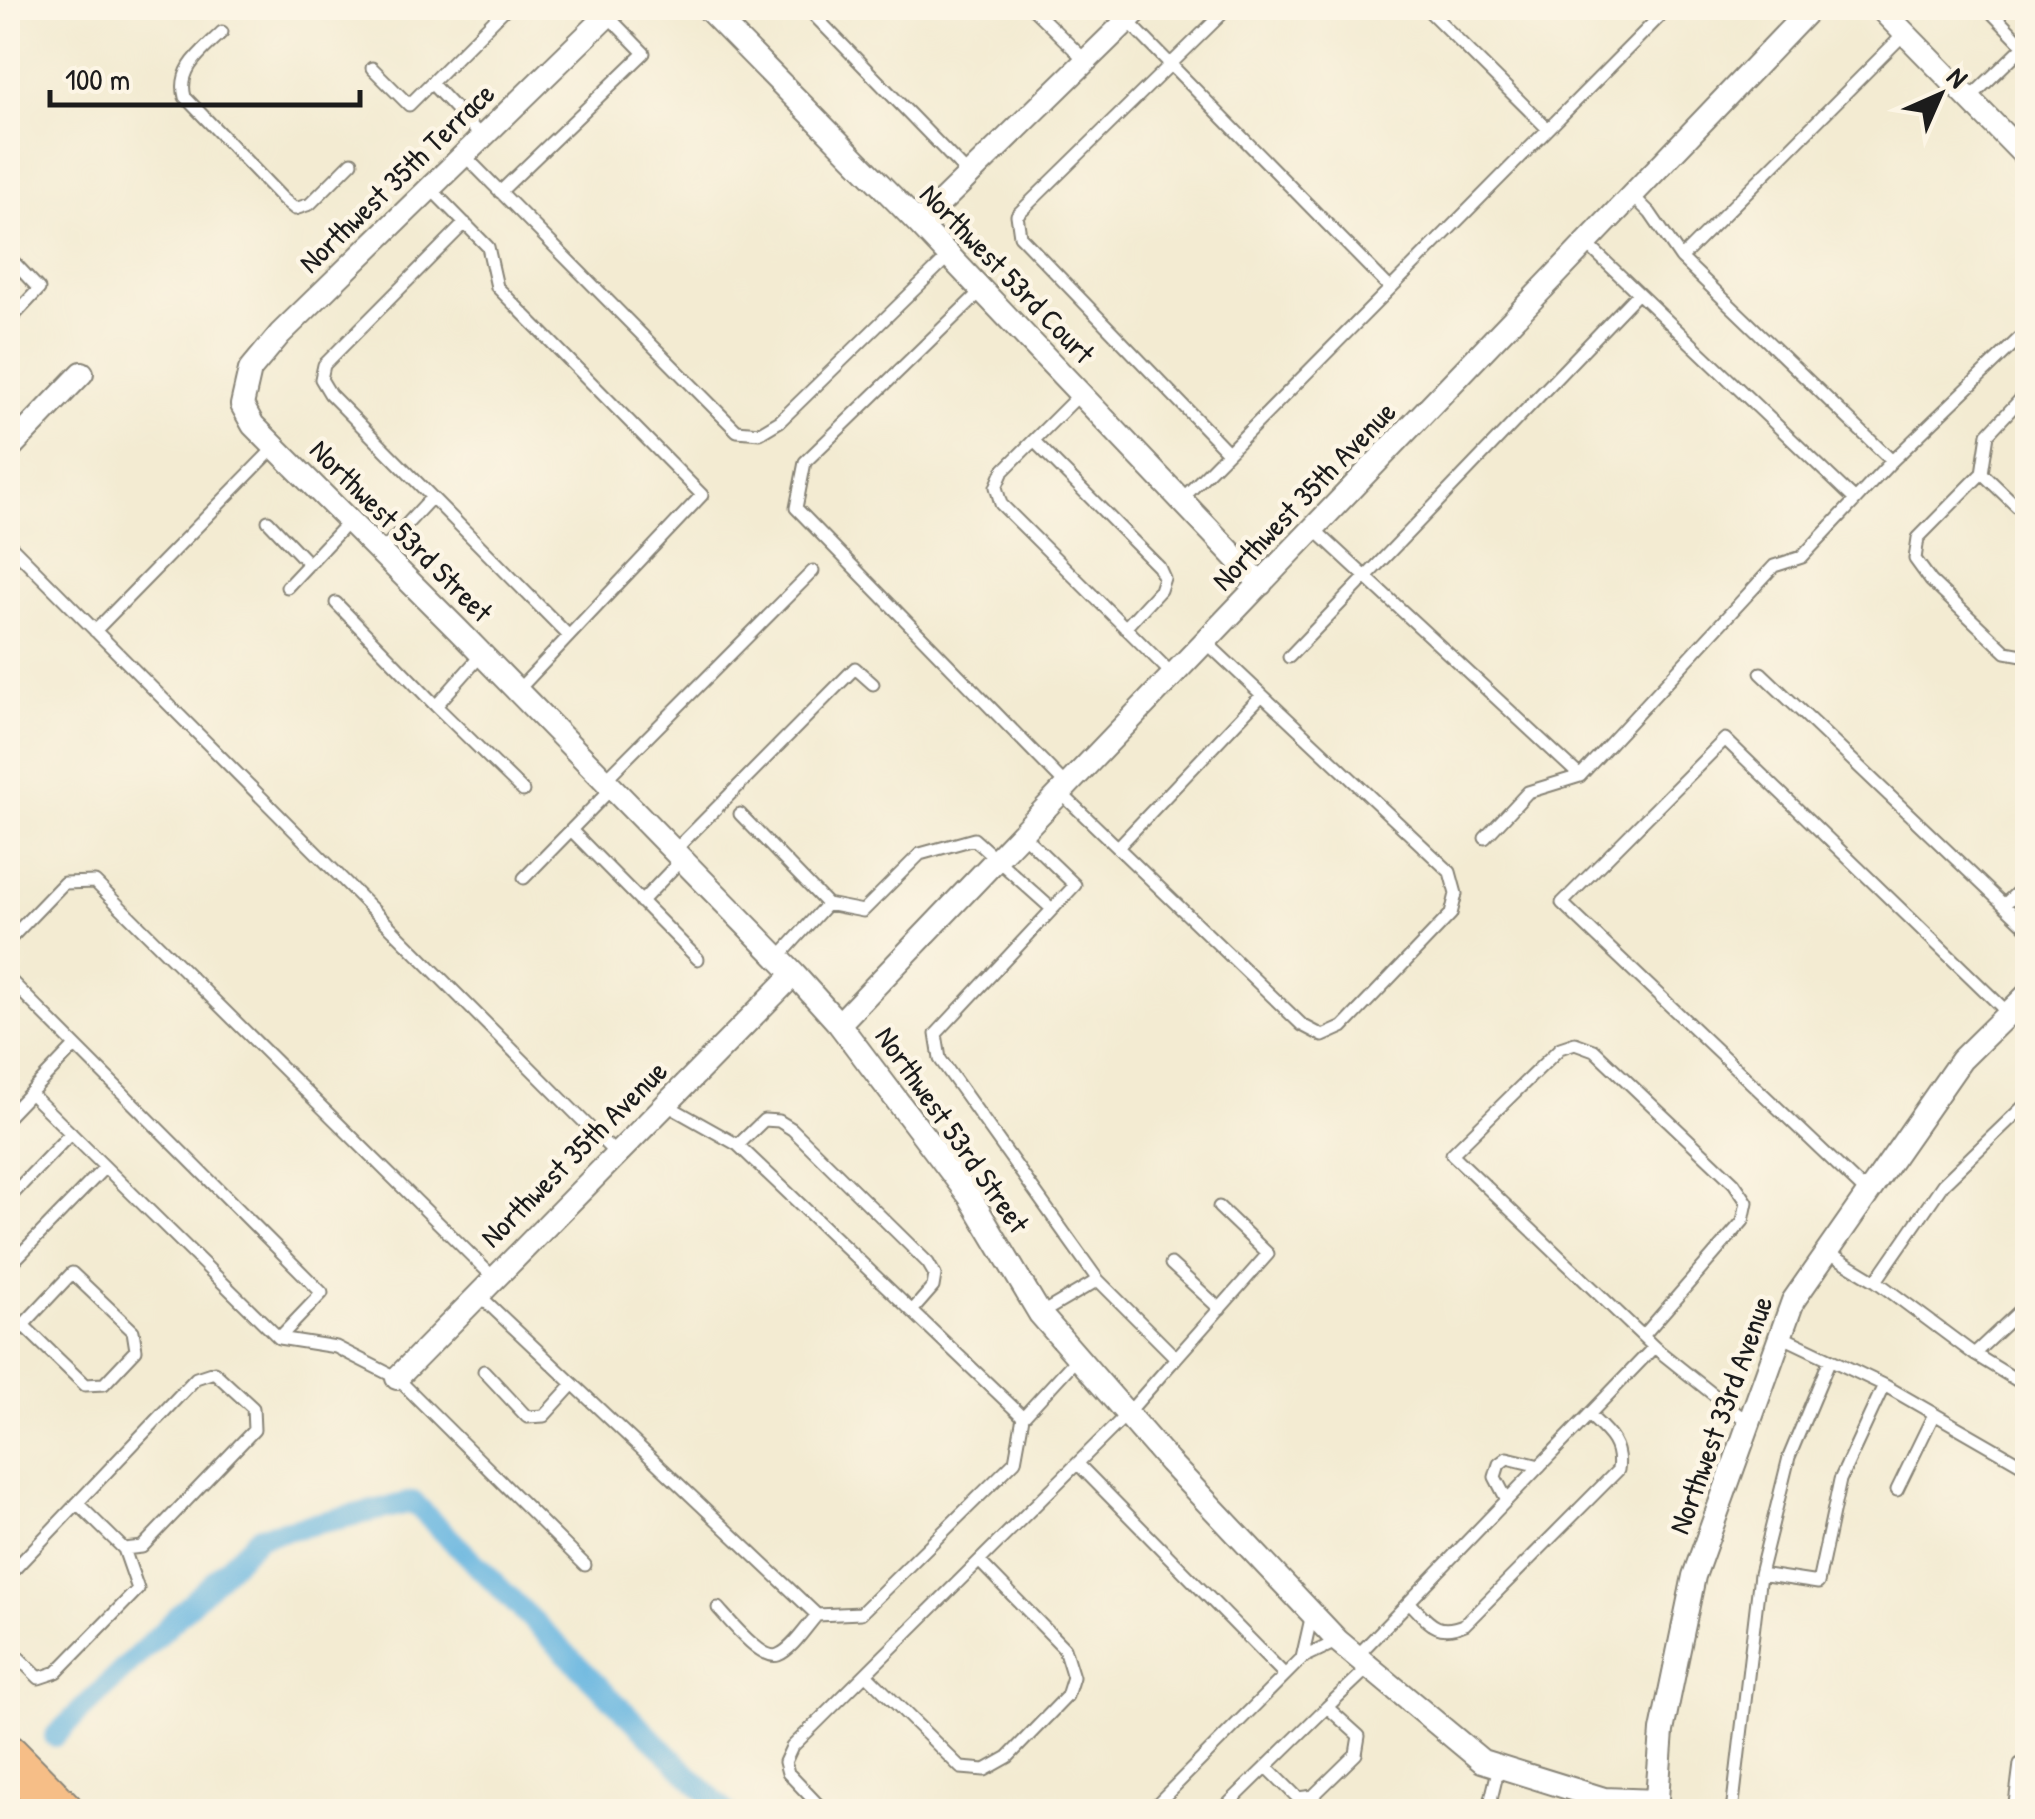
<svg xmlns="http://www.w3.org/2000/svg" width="2035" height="1819" font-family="'Patrick Hand',sans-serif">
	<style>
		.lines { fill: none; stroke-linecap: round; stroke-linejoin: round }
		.canal { stroke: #66b5e0; stroke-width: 22 }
		.lane-casing { stroke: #888477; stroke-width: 15 }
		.street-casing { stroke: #888477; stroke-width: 26 }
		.highway-casing { stroke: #888477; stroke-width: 46 }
		.lane { stroke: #fff; stroke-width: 11 }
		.street { stroke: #fff; stroke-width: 22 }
		.highway { stroke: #f6be87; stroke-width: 42 }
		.labels { text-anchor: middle; stroke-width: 9; stroke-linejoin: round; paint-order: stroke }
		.street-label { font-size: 30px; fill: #1c1c1c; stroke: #fcf5e5 }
	</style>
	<rect width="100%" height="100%" fill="#fcf5e5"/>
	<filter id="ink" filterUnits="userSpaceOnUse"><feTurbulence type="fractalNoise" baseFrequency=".01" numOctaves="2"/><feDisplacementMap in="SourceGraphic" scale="20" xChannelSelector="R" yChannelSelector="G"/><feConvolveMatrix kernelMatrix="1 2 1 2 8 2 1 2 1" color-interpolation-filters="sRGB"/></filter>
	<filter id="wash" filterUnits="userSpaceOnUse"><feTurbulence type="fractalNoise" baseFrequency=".0048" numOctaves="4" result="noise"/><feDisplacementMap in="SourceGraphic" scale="40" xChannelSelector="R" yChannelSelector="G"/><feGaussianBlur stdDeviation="2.25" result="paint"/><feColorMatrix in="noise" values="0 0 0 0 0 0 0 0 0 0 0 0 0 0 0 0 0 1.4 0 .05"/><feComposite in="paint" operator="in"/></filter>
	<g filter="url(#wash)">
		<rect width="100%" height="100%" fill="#f3ebd2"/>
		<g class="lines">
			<!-- canal -->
			<path class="canal" d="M55,1736L260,1536L413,1502L726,1812"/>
		</g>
	</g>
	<g filter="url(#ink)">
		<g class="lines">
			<defs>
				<path id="lane" d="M807,8L969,175
					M1032,8L1086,61
					M1228,8L1017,215L1020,236L1228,452
					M1426,8L1548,129
					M1987,8L2028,50
					M1127,20L1390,288
					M222,32C203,51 177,68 185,97L283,199L295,209L310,204L352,162
					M1905,33L1681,258L1892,461L2028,330
					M372,68L409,105L431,83
					M1969,99L2028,42
					M482,137L431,83L506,8
					M464,155L737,431L760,433L780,421L949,256
					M430,188L488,247L497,287L702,495L518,690
					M500,192L644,53L607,15
					M1632,195L1650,213L1681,258
					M465,223L324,365L321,379L330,394L569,636
					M1586,243L1855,500
					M8,256L39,289L8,322
					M982,290L805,462L796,508L1067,786
					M2028,391L1988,434L1982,473L1918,538L1915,559L1931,581L2006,652L2028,656
					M1080,394L1003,471L996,487L1001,504L1173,675
					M1034,441L1159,567L1164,578L1160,590L1125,628
					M1982,473L2028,517
					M1181,500L1668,8
					M268,521L309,564
					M1314,529L1580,776L1774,566L1802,557L1892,461
					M8,543L616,1154
					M381,552L432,497
					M287,587L349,521
					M336,603L436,706L482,654
					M95,631L275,447
					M1289,657L1638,293
					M1761,673L2004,905L2028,882
					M436,706L523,791
					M606,779L813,571
					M1061,793L1302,1025L1323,1036L1343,1027L1451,914L1456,894L1450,872L1206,642
					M740,814L827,904L779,957
					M571,830L698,959
					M1022,834L1075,885L936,1034L940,1059L1098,1280
					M1485,838L1528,792L1580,776
					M1118,847L1262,695
					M675,850L855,668L873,684
					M524,878L613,787
					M641,902L683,858
					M827,904L863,911L920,854L974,839L1052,909
					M2004,905L2028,928
					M8,941L64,883L95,882L494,1278
					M8,978L322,1293L279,1338
					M30,1093L105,1167
					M665,1104L738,1145L1023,1417L1078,1357
					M8,1116L75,1046
					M738,1145L764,1120L779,1121L792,1129L928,1263L935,1275L933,1287L912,1311
					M1868,1194L1562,903L1725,739L2008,1013
					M8,1199L71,1133
					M1828,1252L1876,1281L1943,1184L2028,1102
					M1171,1264L1220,1309
					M8,1267L105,1167L279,1338L336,1347L397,1378L585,1565
					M1876,1281L1974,1354L2028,1387
					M479,1295L817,1615L861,1613L1015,1461L1023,1417
					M1643,1336L1743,1221L1747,1202L1734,1183L1594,1050L1575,1043L1560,1048L1452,1154L1654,1347
					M1781,1336L1884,1385L2028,1468
					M8,1341L72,1273L133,1331L136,1350L104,1384L85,1385L23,1325
					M1974,1354L2028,1303
					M1176,1358L1268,1254L1219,1207
					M484,1371L527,1417L544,1416L573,1384
					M1078,1464L1285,1675
					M1897,1490L1934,1414
					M1507,1500L1495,1477L1499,1464L1507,1458L1540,1466
					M1760,1574L1818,1583L1840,1480L1884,1385
					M8,1576L196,1378L214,1372L253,1408L254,1430L142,1547L124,1549L77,1503
					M1409,1602C1429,1622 1436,1637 1465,1624L1618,1470C1622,1443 1607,1432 1589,1415
					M718,1608C729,1620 762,1661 778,1655C792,1650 807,1626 817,1615
					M8,1647L39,1678L57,1672L138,1589L124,1549
					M1357,1656L1654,1347L1749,1423
					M1302,1658L1312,1614
					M866,1674L961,1768L985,1770L1008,1757L1067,1696L1073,1677L1064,1648L979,1561
					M1327,1707L1369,1667
					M298,1812H301
					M825,1812L788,1773L785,1762L792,1747L1127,1414L1176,1358L1098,1280L1040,1314
					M1149,1812L1302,1658L1338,1641
					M1220,1812L1327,1707L1359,1736L1356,1754L1313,1796L1298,1798L1267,1767
					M1488,1812L1499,1766
					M1732,1812L1760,1574L1789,1457L1830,1359
					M2014,1812L2020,1764L2028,1765"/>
				<path id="street" d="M615,8L280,334L250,370L242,405L253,425L457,629L794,974L839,1024L970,1197L1040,1314L1169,1462L1338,1641L1482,1761L1604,1799L1657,1801
					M707,8L919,224L1261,584
					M1880,8L2028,159
					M919,224L1140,8
					M8,450L82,373
					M839,1024L1811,8
					M397,1378L794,974
					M1656,1812L1662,1731L1694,1576L1793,1301L1961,1060L2028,994"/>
				<path id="highway" d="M8,1756L63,1812"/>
			</defs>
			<!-- lane casing -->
			<use href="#lane" class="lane-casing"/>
			<!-- street casing -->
			<use href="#street" class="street-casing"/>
			<!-- highway casing -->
			<use href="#highway" class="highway-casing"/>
			<!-- lane -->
			<use href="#lane" class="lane"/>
			<!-- street -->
			<use href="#street" class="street"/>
			<!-- highway -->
			<use href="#highway" class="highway"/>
		</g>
	</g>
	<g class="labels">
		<!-- street labels -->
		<g class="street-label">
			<text transform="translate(397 178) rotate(-44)" y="10">Northwest 35th Terrace</text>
			<text transform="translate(1007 274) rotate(46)" y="10">Northwest 53rd Court</text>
			<text transform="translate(1304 496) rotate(-46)" y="10">Northwest 35th Avenue</text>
			<text transform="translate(401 531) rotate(45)" y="10">Northwest 53rd Street</text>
			<text transform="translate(952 1130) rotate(55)" y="10">Northwest 53rd Street</text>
			<text transform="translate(574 1154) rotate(-45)" y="10">Northwest 35th Avenue</text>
			<text transform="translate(1721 1415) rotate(-70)" y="10">Northwest 33rd Avenue</text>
		</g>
	</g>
	<!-- margin -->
	<rect width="2035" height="1819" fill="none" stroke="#fcf5e5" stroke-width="40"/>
	<!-- north arrow -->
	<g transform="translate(1940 95) rotate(45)" stroke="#fcf5e5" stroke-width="8" paint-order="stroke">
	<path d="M0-8L18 38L0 25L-18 38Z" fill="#1c1c1c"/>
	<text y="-15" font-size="28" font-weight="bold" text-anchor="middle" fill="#1c1c1c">N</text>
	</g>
	<!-- scale -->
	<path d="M50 90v15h310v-15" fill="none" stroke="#1c1c1c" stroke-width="5"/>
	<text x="65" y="90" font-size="30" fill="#1c1c1c" stroke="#fcf5e5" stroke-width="8" paint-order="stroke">100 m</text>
</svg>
